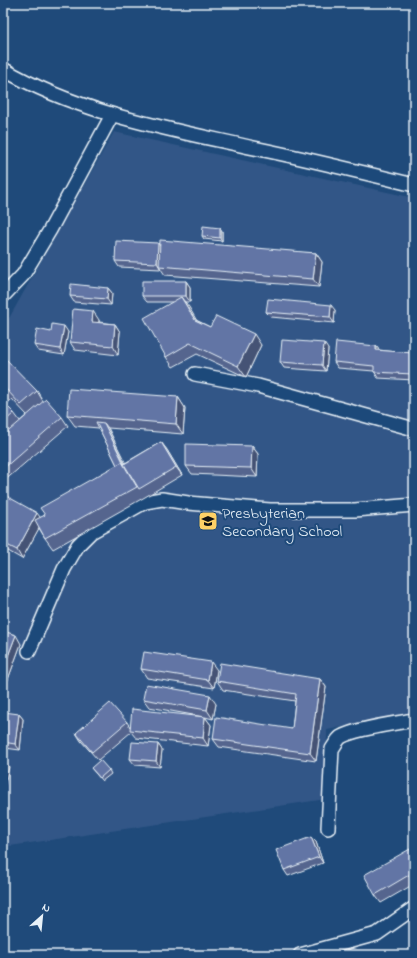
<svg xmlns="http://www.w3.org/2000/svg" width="417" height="958" font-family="'Indie Flower',sans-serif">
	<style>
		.built { fill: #335787 }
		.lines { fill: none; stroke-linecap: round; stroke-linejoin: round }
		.street-casing { stroke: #e8f1f8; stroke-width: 16 }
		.street { stroke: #1f4a7a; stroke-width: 13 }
		.wall { fill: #54658e; stroke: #e8f1f8; fill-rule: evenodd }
		.shaded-wall { fill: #455274; stroke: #e8f1f8 }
		.building { fill: #6275a5; stroke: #e8f1f8 }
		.labels { text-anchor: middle; stroke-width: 4; stroke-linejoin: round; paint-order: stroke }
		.poi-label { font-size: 16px; fill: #e8f1f8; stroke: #1f4a7a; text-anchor: start }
	</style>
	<rect width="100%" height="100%" fill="#1f4a7a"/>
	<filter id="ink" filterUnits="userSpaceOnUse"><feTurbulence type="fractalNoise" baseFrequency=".025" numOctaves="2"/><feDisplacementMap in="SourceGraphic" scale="8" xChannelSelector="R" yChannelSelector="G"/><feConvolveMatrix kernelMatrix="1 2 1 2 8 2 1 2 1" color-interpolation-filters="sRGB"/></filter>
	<g filter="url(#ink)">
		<!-- built -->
		<path class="built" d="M114,132L414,198V712L327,730L326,799L3,847V329Z"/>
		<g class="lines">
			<defs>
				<path id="street" d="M3,69C80,114 169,129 254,148C308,159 361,172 414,185
					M3,296L23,275L50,230L112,115
					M195,374L258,386L414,429
					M29,651L64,569L78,545L91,532L145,502L162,499L188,503L270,510H355L414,505
					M328,828L332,749C335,745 337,740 341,737C354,729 397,723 414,720
					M300,955L377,934L414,908"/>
			</defs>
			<!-- street casing -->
			<use href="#street" class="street-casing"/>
			<!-- street -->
			<use href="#street" class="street"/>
		</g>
		<!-- wall -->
		<path class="wall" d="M220,228L222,231V241L204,239L202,236Z
			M158,243L160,247L316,253L322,262L319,287L165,275L161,269L119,267L115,261Z
			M186,281L190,287V302H185L196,320L210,327L261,345L246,377L197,354L173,367L166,357L172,302H147L142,296Z
			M108,288L112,293L111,305L74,302L70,296Z
			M335,310L334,323L271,317L266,312Z
			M99,320V322L115,324L120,332L118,355L75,350L70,342Z
			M51,332H68L64,355L38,351L34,345Z
			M376,346L379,350L414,354V380L378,378L374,371L338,368L334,362Z
			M328,349L326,371L284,368L280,362Z
			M3,358L37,391L43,401L62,417L68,426L3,482ZM12,399L27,415L20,421L14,413L6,405Z
			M178,397L185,408L183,434L108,428L125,463L161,442L167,450L182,475L145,497L53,549L45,538L39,528L22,559L3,548V494L40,518L45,515L117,465L99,428L75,426L67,415Z
			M252,446L258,454L257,477L192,474L186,466Z
			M3,631L21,644L7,682L3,681Z
			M141,669L217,670L214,688L147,678Z
			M320,679L326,687L316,761L219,747L213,739L292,729L295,701L223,690L217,681Z
			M143,699L216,704L213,719L205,717L211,725L208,746L136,738L131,732L98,760L81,741L76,733L127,722L130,727L204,717L149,707Z
			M19,714L23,719L20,750L5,748L3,745V723Z
			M158,744L162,750L160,767L135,765L130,759Z
			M91,768L109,770L111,774L102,781Z
			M311,837L316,842L323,863L288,876L284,870Z
			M414,855V884L381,903L375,895Z"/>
		<!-- shaded-wall -->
		<path class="shaded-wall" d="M220,228L222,231V241L220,238Z
			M158,243L162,249L159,266L161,269L157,263Z
			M316,253L322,262L319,287L313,279Z
			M186,281L190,287V302L186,296Z
			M108,288L112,293L111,305L107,299Z
			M181,297L189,307L202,330L195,320Z
			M331,305L335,310L334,323L330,317Z
			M93,311L99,320L98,330L92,322Z
			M115,324L120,332L118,355L113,346Z
			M64,326L68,332L64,355L60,349Z
			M254,334L261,345L246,377L238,366Z
			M324,343L328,349L326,371L322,365Z
			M376,346L380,351L376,350Z
			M413,353L414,354V377L412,374Z
			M178,397L185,408L183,434L176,424Z
			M104,423L108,428L130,472L126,466Z
			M161,442L167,450L182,475L176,467Z
			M252,446L258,454L257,477L251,468Z
			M37,513L43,521L22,559L17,550Z
			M16,635L21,644L7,682L3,677V669Z
			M211,662L217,670L214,688L208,680Z
			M320,679L326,687L316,761L310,753Z
			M210,695L216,704L213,719L207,710Z
			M19,714L23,719L20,750L15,744Z
			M205,717L211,725L208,746L203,738Z
			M158,744L162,750L160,767L156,761Z
			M4,759L9,767L3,792V761Z
			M311,837L316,842L323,863L319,857Z"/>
		<!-- building -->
		<path class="building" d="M203,226L220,228V238L202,236Z
			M160,240L316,253L313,279L159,266Z
			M116,241L158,243L157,263L115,261Z
			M142,281H186V296H142Z
			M71,284L108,288L107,299L70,296Z
			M181,297L195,320L210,327L216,316L254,334L238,366L190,343L166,357L144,318Z
			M268,299L331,305L330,317L266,312Z
			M73,309L93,311L92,322L115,324L113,346L70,342Z
			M52,324L64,326L60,349L34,345L37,329L51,332Z
			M282,340L324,343L322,365L280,362Z
			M336,342L376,346V350L413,353L412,374L374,372V366L334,362Z
			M4,357L37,391L21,405L5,388L3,390V358Z
			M69,389L178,397L176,424L67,415Z
			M46,399L62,417L3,469V436Z
			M3,402L14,413L3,423Z
			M96,422L104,423L124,464L122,462L117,465Z
			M161,442L176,467L139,489L124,464Z
			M186,444L252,446L251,468L186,466Z
			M122,462L137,487L45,538L35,520L45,515L40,508Z
			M3,494L37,513L17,550L3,543Z
			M3,631L16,635L3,669Z
			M144,652L211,662L208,680L141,669Z
			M220,663L320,679L310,753L213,739L216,717L292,729L296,694L217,681Z
			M146,684L210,695L207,710L143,699Z
			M110,703L127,722L92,752L76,733Z
			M132,709L205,717L203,738L130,730Z
			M4,712L19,714L15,744L3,742V723Z
			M132,742L158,744L156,761L130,759Z
			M100,760L109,770L100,778L91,768Z
			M311,837L319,857L284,870L276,850Z
			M410,849L414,856V872L375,895L364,875Z"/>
	</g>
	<!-- icons -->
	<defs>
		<symbol id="school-square" viewBox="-11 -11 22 22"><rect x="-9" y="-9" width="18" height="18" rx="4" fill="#ffd166" stroke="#1f4a7a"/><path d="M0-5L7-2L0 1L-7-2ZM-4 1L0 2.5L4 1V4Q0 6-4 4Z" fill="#111"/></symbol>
	</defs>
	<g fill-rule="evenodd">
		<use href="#school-square" x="197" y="510" width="22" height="22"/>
	</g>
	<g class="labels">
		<!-- poi labels -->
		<g class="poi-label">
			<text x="222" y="518">Presbyterian<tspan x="222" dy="18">Secondary School</tspan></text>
		</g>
	</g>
	<!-- margin -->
	<rect width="417" height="958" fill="none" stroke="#1f4a7a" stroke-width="16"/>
	<rect x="8" y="8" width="401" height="942" fill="none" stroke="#e8f1f8" stroke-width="1.5" filter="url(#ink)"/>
	<!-- north arrow -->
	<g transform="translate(42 916) rotate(27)" stroke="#1f4a7a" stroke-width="3" paint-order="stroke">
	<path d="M0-3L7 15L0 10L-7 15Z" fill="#e8f1f8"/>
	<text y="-6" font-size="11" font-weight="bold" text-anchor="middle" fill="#e8f1f8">N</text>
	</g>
</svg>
